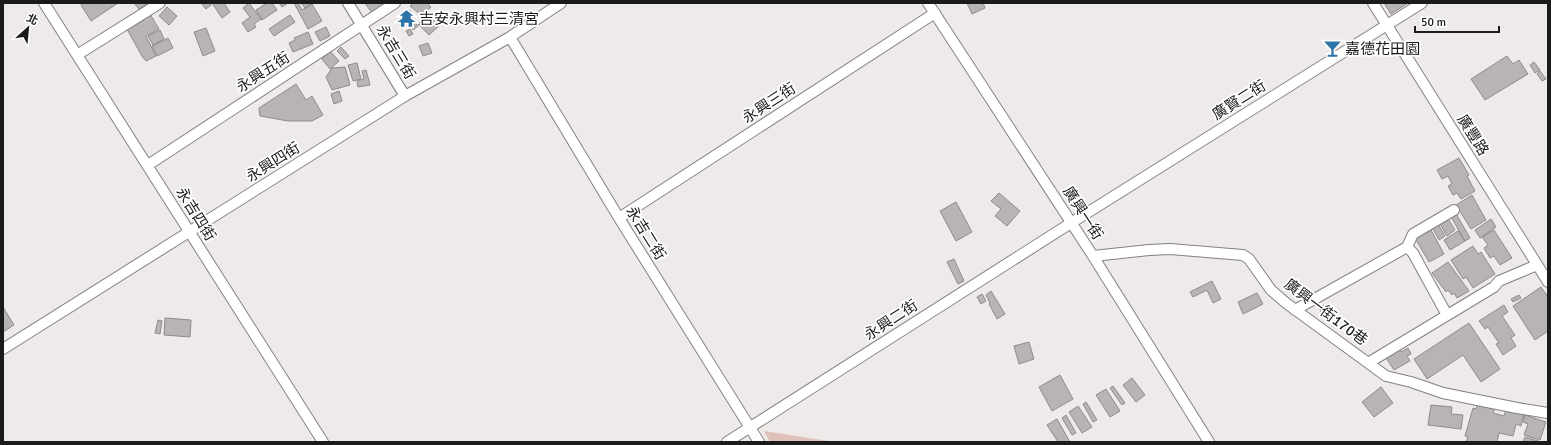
<svg xmlns="http://www.w3.org/2000/svg" width="1551" height="445" font-family="Signika,'Noto Sans TC',sans-serif">
	<style>
		.green { fill: #e0c1b9 }
		.building { fill: #b8b4b3; stroke: #8f8b8a }
		.lines { fill: none; stroke-linecap: round; stroke-linejoin: round }
		.minor-casing { stroke: #84807f; stroke-width: 12 }
		.minor { stroke: #fff; stroke-width: 10 }
		.labels { text-anchor: middle; stroke-width: 3.5; stroke-linejoin: round; paint-order: stroke }
		.poi-label { font-size: 15px; fill: #1c1b1b; stroke: #fff; text-anchor: start }
		.street-label { font-size: 15px; fill: #1c1b1b; stroke: #fff }
	</style>
	<rect width="100%" height="100%" fill="#eeeae9"/>
	<!-- green -->
	<path class="green" d="M764,431L835,442H770Z"/>
	<!-- building -->
	<path class="building" d="M83,3H118L91,21L81,5Z
		M134,3H148L139,9Z
		M201,3H210L211,5L206,9Z
		M212,3H224L230,12L222,18Z
		M249,3L261,19L254,24L256,27L248,32L242,23L250,17L243,8Z
		M267,3H272L277,10L262,20L256,10Z
		M279,3H288L282,7Z
		M294,3H298L302,10L312,4L322,21L308,29Z
		M301,3H313L305,8Z
		M365,3H386L372,13Z
		M413,3H427L431,7L422,16L410,6Z
		M967,3H983L985,8L972,14Z
		M1384,3H1408L1391,14Z
		M167,7L177,16L169,25L159,16Z
		M410,10L413,17L404,21L401,13Z
		M150,14L159,29L146,36L156,56L146,61L144,58H143L127,29L144,20L143,18Z
		M428,14L440,25L429,35L418,24Z
		M290,15L295,22L274,36L269,29Z
		M414,20L418,26L413,30L409,23Z
		M404,22L406,26L401,28L399,24Z
		M326,27L330,36L320,41L315,32Z
		M206,28L215,51L203,56L194,32Z
		M410,29L413,34L409,36L406,31Z
		M160,30L164,39L153,45L148,36Z
		M308,32L313,44L293,52L289,43L295,40L294,38Z
		M168,38L173,48L157,56L152,46Z
		M428,43L432,53L423,56L419,46Z
		M341,47L349,56L345,59L337,51Z
		M330,51L339,61L330,69L322,59Z
		M1507,56L1513,64L1519,60L1528,74L1485,100L1471,79Z
		M1534,62L1540,70L1535,73L1530,65Z
		M357,63L361,79L353,81L348,65Z
		M345,67L350,85L332,90L326,77L332,68Z
		M366,70L370,85L358,87L357,81L364,79L362,71Z
		M1540,71L1546,79L1542,81L1537,74Z
		M296,84L306,100L312,96L323,115L312,121H288L260,116L259,108Z
		M339,91L342,101L334,104L331,94Z
		M1459,158L1469,175L1467,176L1475,191L1461,199L1457,193L1453,195L1448,186L1452,184L1448,176L1442,179L1437,170Z
		M999,193L1020,211L1007,226L995,216L1001,209L991,201Z
		M1472,195L1486,220L1471,229L1456,205Z
		M956,202L972,232L956,241L940,211Z
		M1455,212L1470,238L1465,241L1450,215Z
		M1447,217L1455,230L1447,236L1439,222Z
		M1491,219L1496,227L1480,238L1475,230Z
		M1438,224L1445,236L1439,240L1432,227Z
		M1431,230L1444,254L1429,262L1415,238Z
		M1494,230L1512,258L1500,265L1494,256L1490,258L1484,248L1488,245L1482,237Z
		M1458,231L1465,241L1450,250L1444,240Z
		M1473,246L1478,254L1481,252L1495,274L1473,288L1466,277L1463,279L1451,260Z
		M954,259L964,281L958,284L947,262Z
		M1448,262L1469,291L1457,298L1454,293L1452,295L1448,290L1446,292L1432,273Z
		M1212,281L1221,299L1213,303L1207,290L1193,297L1190,292Z
		M1541,287L1548,297V331L1535,340L1513,306Z
		M991,291L1005,314L997,319L989,304L990,303L986,295Z
		M1257,293L1263,304L1243,314L1238,302Z
		M982,294L986,301L981,304L977,297Z
		M1519,295L1521,298L1513,302L1511,299Z
		M1324,305L1328,315L1323,316L1319,307Z
		M1504,305L1508,312L1502,316L1515,335L1511,338L1516,346L1503,355L1496,344L1499,343L1488,327L1485,329L1479,321Z
		M3,307L14,325L3,332Z
		M165,318L191,320L190,337L164,335Z
		M158,320L162,321L160,334L155,333Z
		M1469,323L1500,369L1481,382L1463,355L1427,379L1414,359Z
		M1029,342L1034,359L1019,364L1014,346Z
		M1408,348L1411,354L1407,356L1410,361L1394,370L1385,356L1399,349L1401,352Z
		M1060,375L1073,399L1052,411L1039,387Z
		M1132,378L1145,395L1136,402L1123,385Z
		M1113,386L1125,403L1122,405L1110,388Z
		M1381,387L1393,403L1374,417L1362,402Z
		M1106,389L1120,411L1110,417L1096,395Z
		M1086,402L1097,420L1093,422L1083,404Z
		M1478,403L1495,408L1493,413L1504,416L1506,409L1524,414L1521,426L1516,424L1513,436L1499,433L1497,442H1466L1468,437L1465,436L1473,408L1476,409Z
		M1431,405L1452,407L1451,414L1463,415L1461,429L1428,425Z
		M1078,406L1092,427L1082,433L1069,412Z
		M1066,415L1076,433L1072,435L1062,418Z
		M1525,415L1546,422L1540,440L1524,435L1528,424L1523,422Z
		M1057,419L1070,442H1058L1047,425Z
		M1525,437L1538,441V442H1523Z"/>
	<g class="lines">
		<defs>
			<path id="minor" d="M44,3L323,442
				M348,3L405,96
				M928,3L1093,256L1209,442
				M1373,3L1548,282
				M510,37L619,218L759,442
				M77,55L160,3
				M148,165L395,3
				M619,218L935,13
				M1407,247L1413,253L1447,315
				M1093,256L1149,250L1170,249L1243,255L1249,259L1271,290L1286,303L1386,376L1411,382L1443,393L1517,408L1548,413
				M1295,310L1407,247L1413,234L1454,210
				M3,349L405,96L510,37L561,3
				M1368,363L1494,287L1499,281L1537,265
				M727,442L1071,223L1422,3"/>
		</defs>
		<!-- minor casing -->
		<use href="#minor" class="minor-casing"/>
		<!-- minor -->
		<use href="#minor" class="minor"/>
	</g>
	<!-- icons -->
	<defs>
		<symbol id="temple-bare" viewBox="-9 -9 18 18"><path d="M0-6L5-2H3V0L6.5 2.5H4V6H1.5V3h-3V6H-4V2.5H-6.5L-3 0V-2H-5Z" fill="#2e73a8" stroke="#fff" stroke-width="2.5" paint-order="stroke"/></symbol>
		<symbol id="bar-bare" viewBox="-9 -9 18 18"><path d="M-6-5H6L.8 .8V4.5H3.5V6h-7V4.5H-.8V.8Z" fill="#2e73a8" stroke="#fff" stroke-width="2.5" paint-order="stroke"/></symbol>
	</defs>
	<g fill-rule="evenodd">
		<use href="#temple-bare" x="394" y="6" width="25" height="25"/>
		<use href="#bar-bare" x="1320" y="36" width="25" height="25"/>
	</g>
	<g class="labels">
		<!-- poi labels -->
		<g class="poi-label">
			<text x="419" y="24">吉安永興村三清宮</text>
			<text x="1345" y="54">嘉德花田園</text>
		</g>
		<!-- street labels -->
		<g class="street-label">
			<text transform="translate(396 52) rotate(59)" y="5">永吉三街</text>
			<text transform="translate(263 72) rotate(-33)" y="5">永興五街</text>
			<text transform="translate(1239 100) rotate(-32)" y="5">廣賢二街</text>
			<text transform="translate(769 103) rotate(-33)" y="5">永興三街</text>
			<text transform="translate(1473 135) rotate(58)" y="5">廣豐路</text>
			<text transform="translate(273 162) rotate(-32)" y="5">永興四街</text>
			<text transform="translate(1083 213) rotate(57)" y="5">廣興一街</text>
			<text transform="translate(196 214) rotate(58)" y="5">永吉四街</text>
			<text transform="translate(646 233) rotate(58)" y="5">永吉二街</text>
			<text transform="translate(1326 312) rotate(37)" y="5">廣興一街170巷</text>
			<text transform="translate(891 320) rotate(-33)" y="5">永興二街</text>
		</g>
	</g>
	<!-- border -->
	<rect width="1551" height="445" fill="none" stroke="#1c1b1b" stroke-width="8"/>
	<!-- north arrow -->
	<g transform="translate(28 28) rotate(27)" stroke="#ffffff" stroke-width="3" paint-order="stroke">
	<path d="M0-3L7 15L0 10L-7 15Z" fill="#1c1b1b"/>
	<text y="-6" font-size="11" font-weight="bold" text-anchor="middle" fill="#1c1b1b">北</text>
	</g>
	<!-- scale -->
	<path d="M1415 26v6h84v-6" fill="none" stroke="#1c1b1b" stroke-width="2"/>
	<text x="1421" y="26" font-size="12" fill="#1c1b1b" stroke="#ffffff" stroke-width="3" paint-order="stroke">50 m</text>
</svg>
